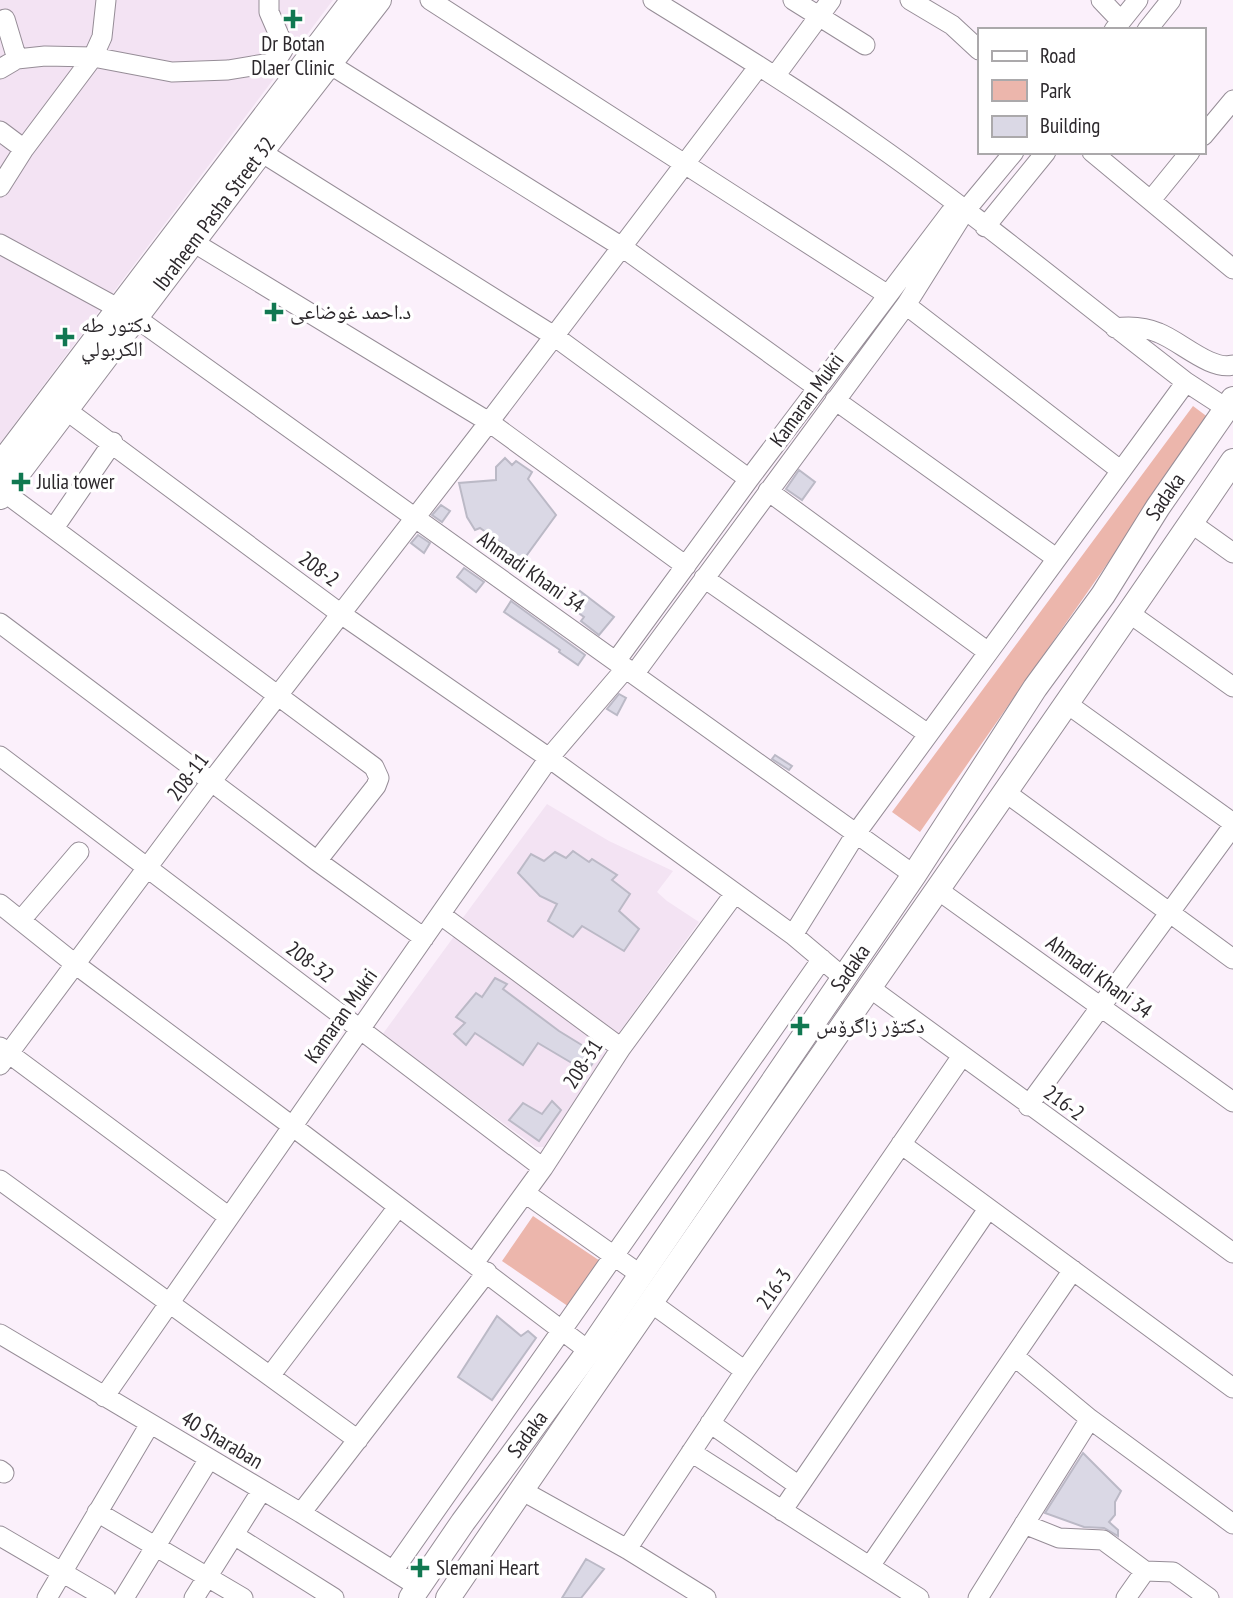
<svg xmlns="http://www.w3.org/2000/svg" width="1233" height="1598" font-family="'PT Sans Narrow','Noto Naskh Arabic',sans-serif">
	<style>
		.built { fill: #f3e3f3 }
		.green { fill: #ecb6ac }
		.building { fill: #dad8e5; stroke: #bbb9c6; stroke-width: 2 }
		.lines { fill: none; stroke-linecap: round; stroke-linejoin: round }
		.minor-casing { stroke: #968d97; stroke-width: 21 }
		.major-casing { stroke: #968d97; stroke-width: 26 }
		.minor { stroke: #fff; stroke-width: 19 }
		.major { stroke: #fff; stroke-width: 24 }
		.poi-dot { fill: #117851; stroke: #fff; stroke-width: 2.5 }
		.labels { text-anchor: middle; stroke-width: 7; stroke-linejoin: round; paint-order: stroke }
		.poi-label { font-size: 21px; fill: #2c282c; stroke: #fff; text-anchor: start }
		.street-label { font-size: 21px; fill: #2c282c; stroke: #fff }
	</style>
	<rect width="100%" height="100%" fill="#fbf0fb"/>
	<!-- built -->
	<path class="built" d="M0,0H333L0,443Z
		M547,804L609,841L673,871L657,892L667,901L699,922L615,1038L462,919Z
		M455,935L605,1048L606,1056L544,1147H536L382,1035Z"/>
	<!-- green -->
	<path class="green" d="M1193,406L1209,418L920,832L892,812Z
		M533,1216L606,1265L575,1311L502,1261Z"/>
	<!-- building -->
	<path class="building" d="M505,458L512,465L516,461L532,472L528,479L556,515L521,563L511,560L502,553V544L480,528L475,530L467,517L459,483L496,480V467Z
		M799,470L815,482L802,500L786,489Z
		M441,505L450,511L442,522L432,515Z
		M418,535L430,543L424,553L411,543Z
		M464,568L484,582L476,592L457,577Z
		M580,591L614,617L599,635L581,621L584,617L569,606Z
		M511,601L585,655L578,665L559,652L560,650L504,612Z
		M619,694L626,698L617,715L607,709Z
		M775,755L792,766L789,770L772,759Z
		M573,851L589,862L592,859L617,875L612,880L630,894L619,911L639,929L624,951L582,926L573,937L548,921L557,904L540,896L518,873L531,854L544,861L555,852L566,858Z
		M495,978L507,984L503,989L559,1031L598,1055L587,1072L538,1043L523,1065L475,1033L466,1045L454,1034L465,1023L456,1017L476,993L482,997Z
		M552,1101L561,1110L539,1141L509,1120L523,1103L542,1114Z
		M497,1316L521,1336L528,1331L536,1338L492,1400L458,1377Z
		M1083,1453L1121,1491L1115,1502V1515L1109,1522L1118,1530V1536L1104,1528L1084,1527L1045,1513Z
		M586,1559L604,1569L581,1598H562Z"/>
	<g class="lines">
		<defs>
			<path id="minor" d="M430,0L888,295
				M653,0C724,44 796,88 864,136C975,213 1079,300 1186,382L1226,408
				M793,0L865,45
				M910,0L952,25L979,50
				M1101,0L1121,21
				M5,19L17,59
				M1114,30L1138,0
				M1147,30L1171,0
				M331,65L622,247L818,388
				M0,69L17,59L45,56L93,57L172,72L228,70L270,63L278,58L283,50L282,42L269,12V0
				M775,76L831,0
				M0,131L24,149
				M1203,136L1233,100
				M261,152L554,336L749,479
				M1092,152L1233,269
				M0,187L24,149L93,57L102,37L106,0
				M1151,200L1190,152
				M985,227L1046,152
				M193,242L489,422L686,566
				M0,244L136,318L914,875
				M906,305L1120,470
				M1115,328C1130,326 1145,327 1159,333C1180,341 1211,371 1233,365
				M835,400L1056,558
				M66,410L341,614L549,758L793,935L844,978
				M768,491L988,652
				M4,492L374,767L379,778L376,786L317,861
				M1191,523L1233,553
				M54,528L113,442
				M704,578L928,734
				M1129,613L1233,687
				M0,623L317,861L424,938
				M616,661L749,479L950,213
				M635,673L906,305L965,211L1014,152
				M1066,703L1233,823
				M0,756L543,1168
				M1005,792L1233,959
				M938,890L1233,1102
				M0,904L75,964L292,1126L589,1351
				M441,915L621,1048
				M21,920L79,852
				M793,935L857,832L1186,382
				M870,988L1233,1253
				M0,1047L229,1217
				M0,1065L211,782L489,422L759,66
				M1028,1106L1233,826
				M901,1144L1233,1388
				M0,1180L358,1440
				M525,1193L641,1275
				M474,1263L543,1168L621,1048L735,893
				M650,1302L745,1371
				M0,1334L301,1513L419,1587
				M1014,1356L1090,1419L1233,1524
				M270,1376L398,1207
				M104,1397L549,758L626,668
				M710,1423L799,1486
				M691,1452L919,1598
				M0,1470L4,1473
				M521,1490L627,1549L706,1598
				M782,1511L988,1209
				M97,1512L243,1598
				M301,1513L487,1272
				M1024,1524L1059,1538L1103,1540L1145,1571L1173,1572L1209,1598
				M234,1535L334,1598
				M0,1536L106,1598
				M627,1549L745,1371L962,1056
				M870,1566L1073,1270
				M393,1571L822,959
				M47,1598L150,1424
				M124,1598L209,1459
				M194,1598L262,1490
				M978,1598L1090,1419
				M1126,1598L1145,1571"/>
			<g id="major">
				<path d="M0,465L353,0"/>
				<path id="s1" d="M0,497L261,152L379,0"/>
				<path id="s2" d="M411,1598L463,1522L589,1351L914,875L1035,688L1103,595L1158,507L1233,399"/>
				<path d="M448,1598C706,1217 974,842 1233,461"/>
			</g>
		</defs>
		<!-- minor casing -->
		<use href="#minor" class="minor-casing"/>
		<!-- major casing -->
		<use href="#major" class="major-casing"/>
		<!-- minor -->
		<use href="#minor" class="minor"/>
		<!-- major -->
		<use href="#major" class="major"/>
	</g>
	<!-- markers -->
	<g class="poi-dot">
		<path d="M289.5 8.5h7v7h7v7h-7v7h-7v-7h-7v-7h7z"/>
		<path d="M270.5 301.5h7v7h7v7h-7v7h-7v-7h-7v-7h7z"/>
		<path d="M61.5 326.5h7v7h7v7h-7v7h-7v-7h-7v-7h7z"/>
		<path d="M17.5 471.5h7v7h7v7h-7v7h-7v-7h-7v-7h7z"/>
		<path d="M796.5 1015.5h7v7h7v7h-7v7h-7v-7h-7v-7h7z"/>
		<path d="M416.5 1557.5h7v7h7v7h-7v7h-7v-7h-7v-7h7z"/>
	</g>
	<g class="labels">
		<!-- poi labels -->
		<g class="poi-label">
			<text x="293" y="51" text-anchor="middle">Dr Botan<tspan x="293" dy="24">Dlaer Clinic</tspan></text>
			<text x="290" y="319">د.احمد غوضاعی</text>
			<text x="81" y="332">دكتور طه<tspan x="81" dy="24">الكربولي</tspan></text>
			<text x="37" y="489">Julia tower</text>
			<text x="816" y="1033">دکتۆر زاگرۆس</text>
			<text x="436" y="1575">Slemani Heart</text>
		</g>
		<!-- street labels -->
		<g class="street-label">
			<text dy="7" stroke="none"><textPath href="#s1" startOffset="355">Ibraheem Pasha Street 32</textPath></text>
			<text transform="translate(807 400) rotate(-54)" y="7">Kamaran Mukri</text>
			<text dy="7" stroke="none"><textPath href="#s2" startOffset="1335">Sadaka</textPath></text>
			<text transform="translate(319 569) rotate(37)" y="7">208-2</text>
			<text transform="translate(531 572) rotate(35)" y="7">Ahmadi Khani 34</text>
			<text transform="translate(188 777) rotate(-53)" y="7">208-11</text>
			<text transform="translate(310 962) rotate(37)" y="7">208-32</text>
			<text dy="7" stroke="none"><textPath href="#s2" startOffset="768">Sadaka</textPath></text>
			<text transform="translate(1099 977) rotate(36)" y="7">Ahmadi Khani 34</text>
			<text transform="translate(341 1016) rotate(-55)" y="7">Kamaran Mukri</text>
			<text transform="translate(583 1064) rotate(-57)" y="7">208-31</text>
			<text transform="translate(1064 1103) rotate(36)" y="7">216-2</text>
			<text transform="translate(774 1289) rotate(-55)" y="7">216-3</text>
			<text dy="7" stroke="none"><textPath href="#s2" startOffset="201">Sadaka</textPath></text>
			<text transform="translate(222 1440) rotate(31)" y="7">40 Sharaban</text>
		</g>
	</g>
	<!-- legend -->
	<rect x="978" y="28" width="228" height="126" fill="#ffffff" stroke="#aba9ab" stroke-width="2"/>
	<rect x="992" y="51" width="35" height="10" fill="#ffffff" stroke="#aba9ab" stroke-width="2"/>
	<text x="1040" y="63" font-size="21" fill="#2c282c">Road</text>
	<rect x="992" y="80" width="35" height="21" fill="#ecb6ac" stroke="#aba9ab" stroke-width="2"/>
	<text x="1040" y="98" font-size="21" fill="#2c282c">Park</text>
	<rect x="992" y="116" width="35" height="21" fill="#dad8e5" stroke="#aba9ab" stroke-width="2"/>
	<text x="1040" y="133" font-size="21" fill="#2c282c">Building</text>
</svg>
